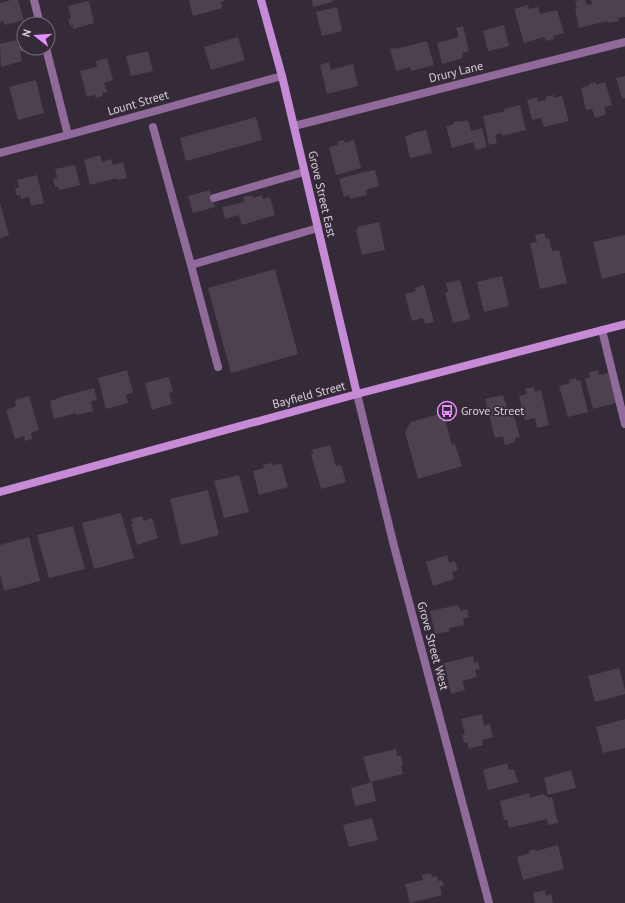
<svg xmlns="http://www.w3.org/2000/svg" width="625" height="903" font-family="'PT Sans',sans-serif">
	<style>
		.building { fill: #4d4150 }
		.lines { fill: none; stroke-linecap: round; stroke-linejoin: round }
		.lane { stroke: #906a9a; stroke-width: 8 }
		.street { stroke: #906a9a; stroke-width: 8 }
		.secondary { stroke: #c78ad7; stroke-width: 8 }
		.labels { text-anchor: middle; stroke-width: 3.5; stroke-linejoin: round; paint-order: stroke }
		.street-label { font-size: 12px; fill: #d7d0d9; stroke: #352a38 }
		.poi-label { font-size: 12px; fill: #d7d0d9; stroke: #352a38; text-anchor: start }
	</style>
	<rect width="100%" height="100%" fill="#352a38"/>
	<!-- building -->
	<path class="building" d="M11,0H18L24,20L5,25L3,21L0,22V3Z
		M189,0H224L225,1L221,2L222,8L193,16Z
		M312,0H332L333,2L313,7Z
		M581,0H585L587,5L592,4L591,0H625V17L618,18L619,21L608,23L607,21L579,28L575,9L577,8L575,1Z
		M89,1L94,23L73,29V25L70,26L68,19H71L68,6Z
		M528,5L529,9L538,7L540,14L557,10L564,33L553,36L554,39L546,41L544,37L524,43L514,9Z
		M337,7L342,31L322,36L316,12Z
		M504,25L509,46L488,51L483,31Z
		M463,26L469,51L462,53L463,58L442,64L437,43L459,37L456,28Z
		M238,37L245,60L211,70L204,47Z
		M16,40L18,46L22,45L23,52H20L22,61L1,67L0,44Z
		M427,41L434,65L411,71L410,67L396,71L390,49L396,47V49Z
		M148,51L153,71L131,76L126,56Z
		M107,58L113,80L104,83L107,92L102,93L103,96L96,98L95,95L87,97L80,71L97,67L96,61Z
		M329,62L331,70L353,64L358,86L327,94L320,65Z
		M625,76V98H622L616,78Z
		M36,80L44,113L18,120L9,87Z
		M596,82V85L605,82L612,105L604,107L606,114L595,118L592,109L586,110L581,88L590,85L589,84Z
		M554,95V98L562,96L569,121L544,127L541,118L532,120L527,100L537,97L538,102L546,100L545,97Z
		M520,105L526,130L502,136L501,133L495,135L497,143L489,145L483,116L505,111L504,109Z
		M256,117L262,140L186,161L180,138Z
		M468,120L471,131L482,128L487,147L476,150L473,142L452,148L446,126L454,124V122L459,121L460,122Z
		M426,130L432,153L410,158L405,136L413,134L412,133Z
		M344,140L345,143L354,140L361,168L336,175L329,147L338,145L337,142Z
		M100,155L102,162L111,159L113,165L123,162L127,178L117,180V178L90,185L84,160Z
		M75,165L80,185L59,190L58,187H55L53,179L57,178L55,169Z
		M375,170L379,186L366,190L367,195L350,199L349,195L344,197L339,179L367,171V172Z
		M37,175L44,203L31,206L29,197L21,199L20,195L17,196L15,188L19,187L17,180Z
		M210,190L215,207L193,213L188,196Z
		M252,195L253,198L262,195L263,199L270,197L275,215L242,225L239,215L225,219L222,207L244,202L243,197Z
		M0,203L9,235L0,238Z
		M379,222L385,250L362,255L356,230H358L357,227Z
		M544,233L546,239L549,238L552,251L559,250L567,283L540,289L530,243L537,242L535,235Z
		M625,235V273L602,279L593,242Z
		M275,269L298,354L231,373L208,288Z
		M502,276L509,306L484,312L477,282Z
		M460,280L470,319L453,323L445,293L448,292L446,283Z
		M424,285L434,322L425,324L423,318L412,321L405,294L416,291L415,288Z
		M127,370L133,392L126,395L128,403L106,409L98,378Z
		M598,370L599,375L608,373L616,403L593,409L585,379L590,377L589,372Z
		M169,377L173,392L169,393L172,404L152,410L145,383Z
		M576,378L577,381L580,380L588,412L568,417L559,386L570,383L569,380Z
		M534,387L535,392L541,390L549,425L537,428L535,418L525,420L519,396L527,394L525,389Z
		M94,388L97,400L91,401L93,411L76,415V413L54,419L50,401L57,399V398Z
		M503,395L508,411L512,409L520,437L515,438V442L505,445L503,436L495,438L485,399Z
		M29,396L39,430L31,433L32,439L25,441L24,436L15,439L6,410L16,406L15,400Z
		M443,413L452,445L455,444L462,466L418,479L405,432L411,422Z
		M330,445L336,466L341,465L346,482L321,489L311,454H313L312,450Z
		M272,463L273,466L281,463L288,487L259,495L253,471L264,468L263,465Z
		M239,475L249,512L224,518L214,481Z
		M208,490L219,535L181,545L170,499Z
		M121,513L134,558L94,569L82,523Z
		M142,516L144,521L152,518L158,538L137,545L131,524H133L131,519Z
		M73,526L85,569L49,578L37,535Z
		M29,537L40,581L4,591L0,574V545Z
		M447,555L449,563L455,561L458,570L452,572L454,579L433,586L426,562Z
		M458,605L461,611L467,609L469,617L463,619L464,625L449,628L450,631L435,634L430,611Z
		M473,656L474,663L478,662L480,669L475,670L477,677L462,681L465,690L451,694L444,663Z
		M619,668L625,690V694L595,702L588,676Z
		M482,714L484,726L490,724L493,737L482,740L483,745L469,749L467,742L464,743L462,735L465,734L461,719Z
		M625,719V748L603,753L596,727Z
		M396,749L397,756L401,755L403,765L401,766L403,774L370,782L363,757Z
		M507,763L509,770L514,769L518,782L488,790L483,770Z
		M571,770L576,788L548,795L544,778Z
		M372,782L376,801L355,806L351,788Z
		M529,793L530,798L543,794L549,798L552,797L558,823L548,825L547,819L509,828L507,820H504L500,801Z
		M372,818L378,840L349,847L343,825Z
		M558,845L564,869L523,880L517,857L530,853L529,851L535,849L536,851Z
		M431,873L432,877L437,876L438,881L442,880L444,886H440L442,895L410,903L405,884L423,880L422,875Z
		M545,890L546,896L551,894L553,903H535L533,893Z"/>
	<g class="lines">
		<!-- lane -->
		<path class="lane" d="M153,127L191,265
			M214,198L304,172
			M602,330L625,424
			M218,367L191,265L318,228"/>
		<!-- street -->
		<path class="street" d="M34,0L40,24
			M46,48L68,135
			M294,126L625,42
			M0,153L68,135L282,76
			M357,394L394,546L489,903"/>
		<!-- secondary -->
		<path class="secondary" d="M261,0L282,76L357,394
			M0,492L357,394L625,324"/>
	</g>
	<!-- icons -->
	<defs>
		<symbol id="bus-ring" viewBox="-11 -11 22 22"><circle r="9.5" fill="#352a38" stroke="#e88eff" stroke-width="1.5"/><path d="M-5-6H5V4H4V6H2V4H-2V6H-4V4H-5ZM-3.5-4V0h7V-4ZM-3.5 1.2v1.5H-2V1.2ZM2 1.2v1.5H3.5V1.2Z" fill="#e88eff"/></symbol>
	</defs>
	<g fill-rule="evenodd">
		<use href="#bus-ring" x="436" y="400" width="22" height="22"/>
	</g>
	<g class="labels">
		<!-- street labels -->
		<g class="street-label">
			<text transform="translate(456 72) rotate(-14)" y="4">Drury Lane</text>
			<text transform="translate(138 103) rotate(-16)" y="4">Lount Street</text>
			<text transform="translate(322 194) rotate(77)" y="4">Grove Street East</text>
			<text transform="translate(309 395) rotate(-15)" y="4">Bayfield Street</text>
			<text transform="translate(433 646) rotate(75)" y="4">Grove Street West</text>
		</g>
		<!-- poi labels -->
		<g class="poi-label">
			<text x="461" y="415">Grove Street</text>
		</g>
	</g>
	<!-- north arrow -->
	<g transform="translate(36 36) rotate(287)"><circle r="19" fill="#352a38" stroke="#766c78"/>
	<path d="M0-3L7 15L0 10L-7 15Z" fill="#e88eff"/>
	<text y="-6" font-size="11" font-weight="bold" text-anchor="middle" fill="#d7d0d9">N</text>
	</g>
</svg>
